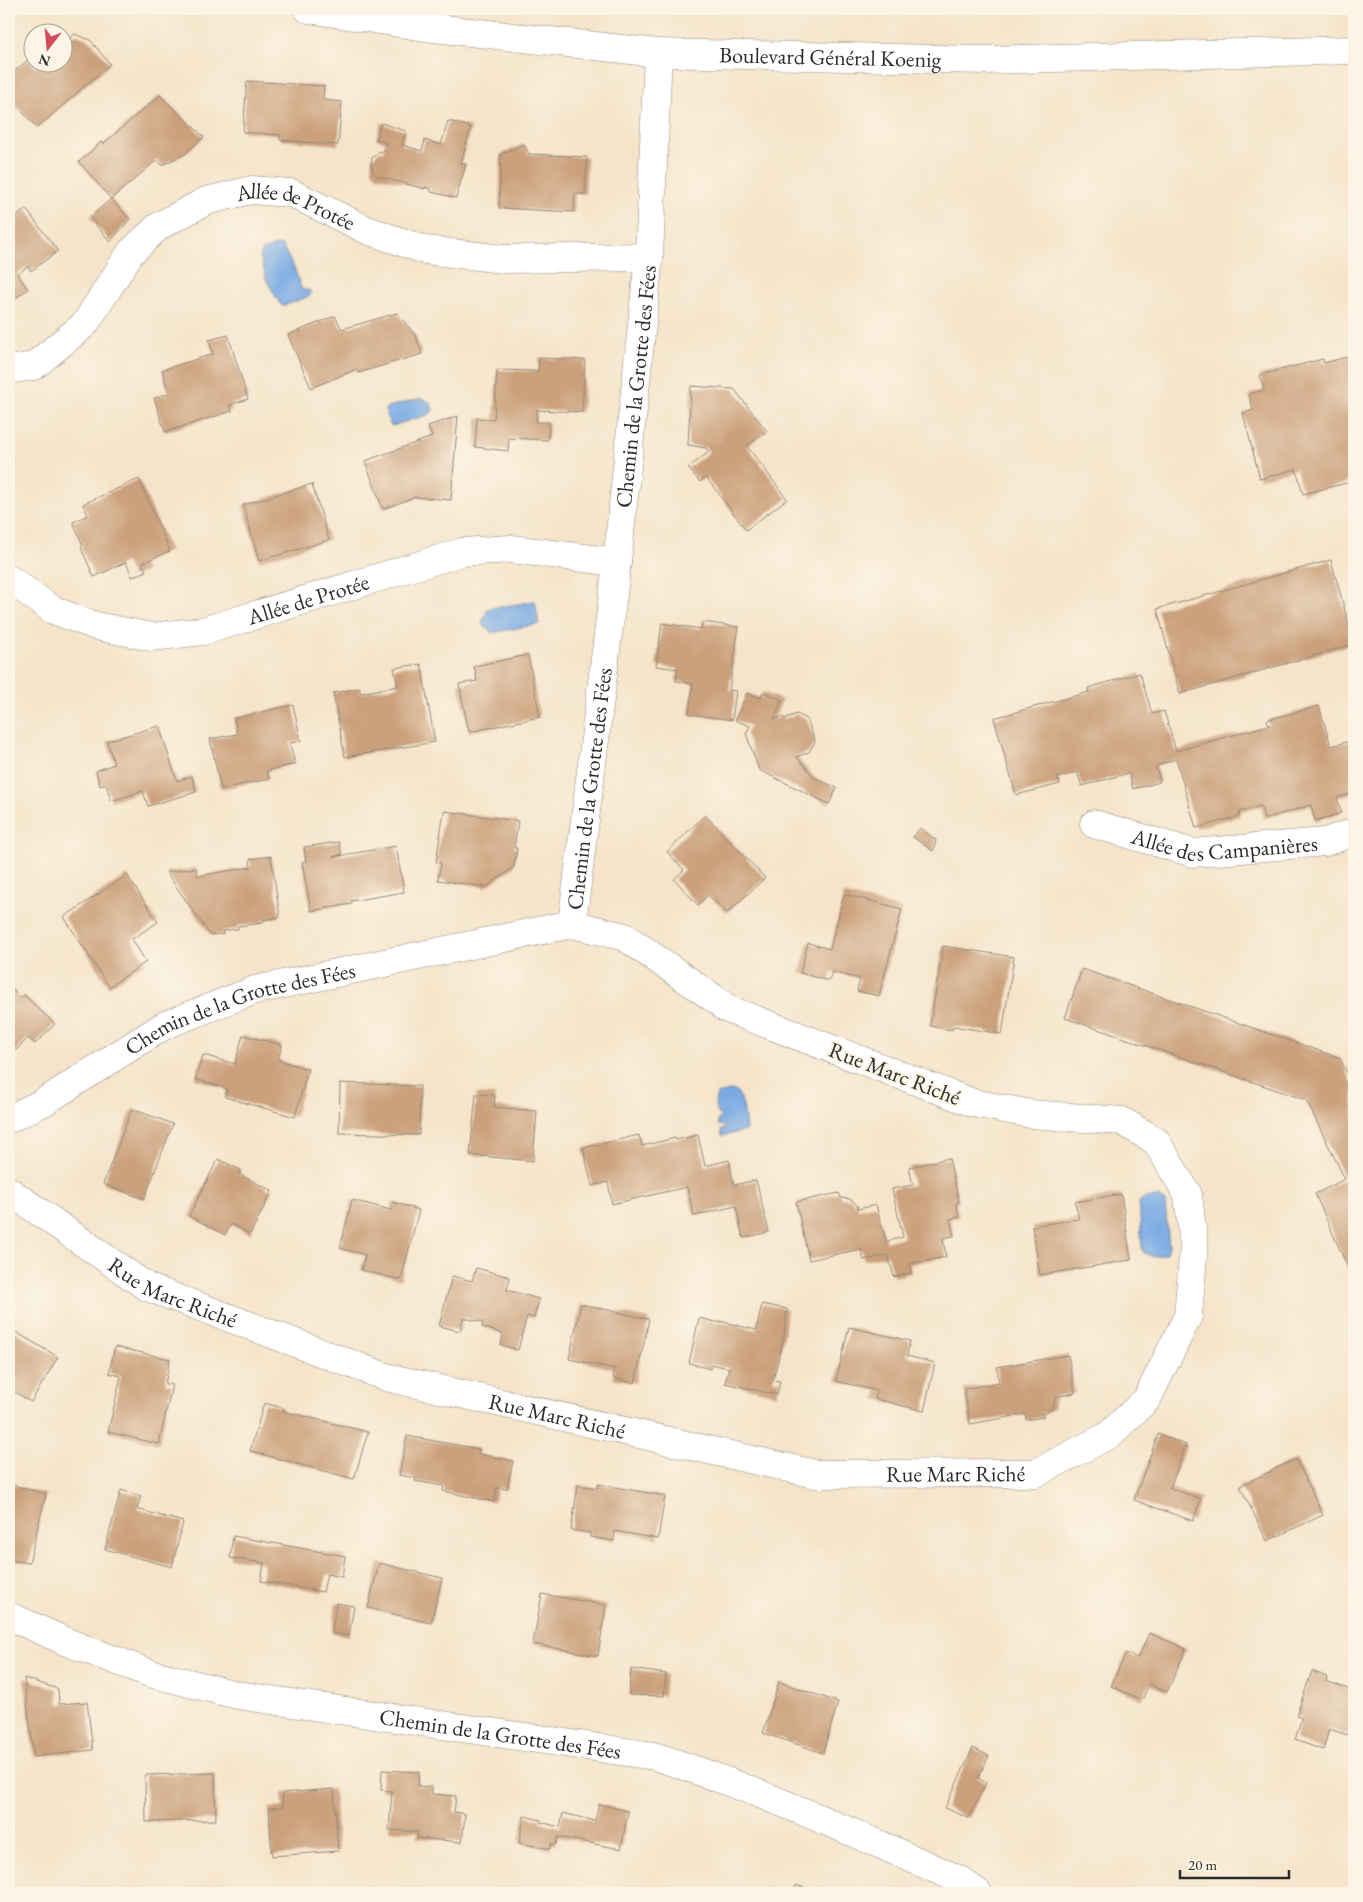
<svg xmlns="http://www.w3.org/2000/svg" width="1363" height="1902" font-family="'EB Garamond',serif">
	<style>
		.water { fill: #79aae4; stroke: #526a88 }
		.building { fill: #cba07c }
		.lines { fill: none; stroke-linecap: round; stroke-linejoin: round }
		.street-casing { stroke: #90887a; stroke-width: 29 }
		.street { stroke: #fff; stroke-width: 28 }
		.labels { text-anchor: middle; stroke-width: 4.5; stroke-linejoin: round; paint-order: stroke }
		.street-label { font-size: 22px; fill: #2b2b2b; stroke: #fcf5e5 }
	</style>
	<rect width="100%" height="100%" fill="#fcf5e5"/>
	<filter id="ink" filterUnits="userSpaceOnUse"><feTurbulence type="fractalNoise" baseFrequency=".02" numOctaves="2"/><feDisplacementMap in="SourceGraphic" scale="10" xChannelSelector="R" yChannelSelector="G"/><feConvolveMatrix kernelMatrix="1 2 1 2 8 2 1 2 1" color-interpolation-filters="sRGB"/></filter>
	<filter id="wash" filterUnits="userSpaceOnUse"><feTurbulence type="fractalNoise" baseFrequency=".0096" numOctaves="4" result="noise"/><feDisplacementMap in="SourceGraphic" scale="20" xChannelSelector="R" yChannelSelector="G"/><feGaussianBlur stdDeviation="1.12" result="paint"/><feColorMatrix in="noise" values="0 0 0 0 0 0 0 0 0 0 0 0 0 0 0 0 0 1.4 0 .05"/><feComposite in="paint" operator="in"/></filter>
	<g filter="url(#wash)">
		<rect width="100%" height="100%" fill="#f5e4ca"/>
		<!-- water -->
		<path class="water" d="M278,245L282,246L295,270L302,290H309L311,292L310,296L283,306L280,304L267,281L260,256L262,251Z
			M419,399C428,400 431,401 433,410L430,414L392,426L390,425L385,410L387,407Z
			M535,601L539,624L491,633L490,629L483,626L482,621L487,613V609Z
			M734,1090C745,1098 744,1116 746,1128L745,1131L722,1136L721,1130L725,1128V1126L718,1125V1120L721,1117C715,1113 713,1101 718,1094Z
			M1160,1197L1165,1202L1169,1247L1165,1254L1154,1257L1144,1253L1142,1249L1139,1202L1144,1198Z"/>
		<g id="blocks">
			<!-- building -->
			<path class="building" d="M75,34L90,40L110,64L37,128L9,97V76L28,60L36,68L42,62H62V44Z
				M247,81L324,86L323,100L342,102L338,145L280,140V135L243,132Z
				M160,95L204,137L185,154L162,165L157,160L111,199L130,219L110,242L90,217L111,199L79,162L101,142L103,144Z
				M448,121L471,127L461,163L466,164L456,198L431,192V189L425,187V189L377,176L373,172L371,164L372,158L380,151L383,152L386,142L376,139L381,123L406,131L402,145L422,151L425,140L441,145Z
				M524,144L529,154L587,157L585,194H575L574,212L499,208L501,154Z
				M26,209L58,251L31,271L28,266L17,274L28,289L12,301L9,297V222Z
				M397,313L416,336L422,354L358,373L357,369L311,388L288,335L335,316L342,329Z
				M228,335L248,399L230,405L232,411L165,432L154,398L169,393L162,370L213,354L209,340Z
				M1354,355V433L1350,434L1354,451V481L1303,494L1296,469L1260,479L1243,413L1253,410L1249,394L1264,390L1260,375L1323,359L1324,363Z
				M539,358L585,360L582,412L537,410L536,422H549L548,440L509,438L508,451L475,447L477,418L494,419L497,370L538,371Z
				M691,386L734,389L767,431L747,446L787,499L746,530L706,477L700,482L688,468L709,452L706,448L688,445Z
				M458,416L451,500L415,497L383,509L365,461L432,437L428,426Z
				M9,433H11L13,507H9Z
				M139,479L170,551L142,563L146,571L132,577L126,562L94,577L81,548L83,546L73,522L88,515L83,504Z
				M312,484L329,540L259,561L243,505Z
				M1331,560L1354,644L1180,694L1157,609Z
				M702,622L739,627L729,690L736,691L732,720L689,714L693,684L676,681L678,669L656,666L662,623L701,629Z
				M528,655L540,717L469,732L459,684L477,681L474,666Z
				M421,664L435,742L345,757L333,693L360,688V693L398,686L394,668Z
				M1140,673L1152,714L1164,711L1176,751L1269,725L1267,720L1319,706L1331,746L1354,740V793L1337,798L1341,813L1315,821L1311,805L1264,819L1261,806L1239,812L1240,816L1196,828L1176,759L1156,766L1160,782L1133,789L1129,773L1082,786L1077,772L1058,778L1060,784L1016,795L994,718L1089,692L1088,688Z
				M763,692L782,700L774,719L783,717L784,719L797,714L807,719L815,742L809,752L797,757L815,778L837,788L829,804L759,770L746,733L750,726L735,720L747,693L761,698Z
				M293,705L301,741L290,743L295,764L267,771L269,779L221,789L210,739L237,734L234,718Z
				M159,726L177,781L192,776L196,792L148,806L143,791L111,801L106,784L100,786L96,771L114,764L107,741Z
				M444,811L518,821L514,848H517L514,867L486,887L438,880L441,863L436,862Z
				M705,815L765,878L727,913L708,895L698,905L674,879L684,870L667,852Z
				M920,828L936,840L933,851L913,837Z
				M339,842L342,854L333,857L396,846L404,892L351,901V904L311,911L302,862L306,861L304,847Z
				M271,856L280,917L263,920V923L238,926V929L222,931L223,934L210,935L166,872L196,868L198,876L251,867L250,859Z
				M127,875L158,922L132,939L146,962L109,987L64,917Z
				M844,894L902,909L879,996L857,991L860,979L832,972L829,981L800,973L808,943L830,949Z
				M943,946L1014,957L1002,1034L953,1026L952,1030L930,1026Z
				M1082,969L1340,1058L1354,1087V1270L1350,1272L1315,1194L1345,1179L1306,1100L1065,1018Z
				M9,986L21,998L24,995L55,1024L35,1044L28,1038L9,1057Z
				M243,1035L282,1045L278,1060L308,1069L295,1117L225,1097L227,1089L195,1079L203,1055L235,1064Z
				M340,1083L420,1086L419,1135L339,1133Z
				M476,1094L495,1095L494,1107L537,1111L533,1161L470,1155Z
				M132,1109L173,1124L144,1199L103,1184Z
				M639,1135L642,1146L675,1138L676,1140L698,1135L705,1166L729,1160L734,1185L756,1180L769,1232L743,1238L736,1206L694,1216L687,1187L612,1204L608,1182L592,1186L583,1148Z
				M949,1158L959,1202L956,1203L959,1217L950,1219L954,1236L943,1238L946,1257L910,1264L911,1273L894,1277L888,1255L864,1260L861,1249L809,1260L796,1202L839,1193L841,1198L850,1199L857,1205L858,1209L876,1205L886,1242L903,1237L892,1189L913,1185L909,1167Z
				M218,1159L241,1170L239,1174L272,1191L250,1234L231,1224L225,1235L189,1216Z
				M1121,1194L1131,1260L1040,1275L1032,1226L1079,1219L1075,1202Z
				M352,1200L391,1210L393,1202L419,1210L401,1280L361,1270L365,1255L340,1248Z
				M476,1268L510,1277L507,1290L539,1299L534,1318L527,1316L518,1350L501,1345L503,1334L482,1327L483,1322L463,1318L460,1331L439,1326L452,1276L472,1281Z
				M581,1304L649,1319L635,1383L613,1378L615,1369L569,1359Z
				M762,1304L787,1309L784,1336L773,1380L780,1381L777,1395L725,1383L729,1368L711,1364L710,1369L689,1363L699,1318L720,1323V1321L756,1330Z
				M849,1327L910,1341L907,1356L935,1363L924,1411L875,1399L877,1391L836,1381Z
				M9,1328L58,1357L31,1402L9,1388Z
				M115,1347L170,1359L165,1384L172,1385L159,1444L108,1432L121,1376L109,1373Z
				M1068,1355L1075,1393L1055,1397L1053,1408L1045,1414L1042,1413L1043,1417L1026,1420L1025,1414L970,1424L964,1389L999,1382L997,1367Z
				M264,1403L283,1408V1411L368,1432L354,1479L250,1451Z
				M1158,1434L1186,1445L1170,1488L1201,1499L1193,1521L1134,1500Z
				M407,1436L479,1449L478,1454L513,1461L507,1489L497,1488L494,1502L443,1491L444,1486L415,1481L416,1478L399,1475Z
				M1296,1459L1323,1515L1267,1541L1240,1486Z
				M9,1484L46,1494L29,1563L9,1560Z
				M598,1484L665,1496L658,1539L615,1531L614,1541L590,1537V1533L571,1530L578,1485L597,1488Z
				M121,1490L141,1496L137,1509L183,1522L172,1567L105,1549Z
				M233,1536L345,1556L342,1577L327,1574L323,1592L261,1581L264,1563L230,1558Z
				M379,1563L442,1578L431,1623L368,1608Z
				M542,1594L606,1605L598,1656L533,1644Z
				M336,1603L354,1606L349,1636L332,1633Z
				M1149,1633L1186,1649L1167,1692L1149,1684L1142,1700L1111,1686L1126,1653L1138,1658Z
				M631,1669L666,1674L664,1696L629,1695Z
				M1312,1671L1327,1677L1326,1681L1354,1691V1737L1329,1729L1323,1750L1295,1740L1302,1718L1296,1716Z
				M24,1678L58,1689L59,1704L87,1702L93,1750L34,1757Z
				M779,1682L838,1702L823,1753L763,1733Z
				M973,1748L989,1756L978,1778L986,1783L969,1818L945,1808Z
				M382,1770L419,1772L418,1786L432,1787V1794L456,1796L454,1812L465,1814L462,1842L417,1838L418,1832L389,1830L392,1791L381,1790Z
				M215,1773L216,1820L146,1822L145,1775Z
				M334,1789L338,1851L272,1856L269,1808L283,1807L282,1793Z
				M599,1804L628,1811L621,1849L558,1837L556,1844H551L550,1849L519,1843L524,1816L541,1820L540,1822L560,1827L563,1813L595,1821Z
				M796,1885L820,1893H794Z"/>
		</g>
	</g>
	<g filter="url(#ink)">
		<use href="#blocks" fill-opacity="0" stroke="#90887a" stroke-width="1"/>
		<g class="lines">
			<defs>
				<g id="street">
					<path id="s1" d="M308,9L425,27L658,53L985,60L1354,50"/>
					<path id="s2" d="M9,370L34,366L85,324L131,252L159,226L206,201L251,190L291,193L367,230L425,250L503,259L649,257"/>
					<path id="s3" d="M9,579L53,610L96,626L152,637L203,631L462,552L511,549L617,562"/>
					<path id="s4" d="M1094,824L1193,853L1325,842L1354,832"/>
					<path id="s5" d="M9,1119L44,1102L165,1025L255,990L572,924L617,562L649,257L658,53"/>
					<path id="s6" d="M9,1191L147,1287L386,1377L815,1474L1036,1473L1109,1435L1147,1399L1188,1316L1194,1245L1188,1195L1156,1141L1122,1121L1031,1114L973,1103L725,1008L722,1004L625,937L572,924"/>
					<path id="s7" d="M9,1616L67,1642L149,1673L237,1695L654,1756C758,1789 858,1835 958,1879L978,1893"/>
				</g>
			</defs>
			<!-- street casing -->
			<use href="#street" class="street-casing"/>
			<!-- street -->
			<use href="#street" class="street"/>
		</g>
	</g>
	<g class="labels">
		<!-- street labels -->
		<g class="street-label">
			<text dy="8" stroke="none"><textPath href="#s1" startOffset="525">Boulevard Général Koenig</textPath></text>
			<text dy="8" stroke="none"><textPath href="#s2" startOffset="362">Allée de Protée</textPath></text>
			<text dy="8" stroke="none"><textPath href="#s5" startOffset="1144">Chemin de la Grotte des Fées</textPath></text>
			<text dy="8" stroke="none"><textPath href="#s3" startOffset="318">Allée de Protée</textPath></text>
			<text dy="8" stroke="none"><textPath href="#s5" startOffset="739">Chemin de la Grotte des Fées</textPath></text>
			<text dy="8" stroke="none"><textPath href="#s4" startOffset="134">Allée des Campanières</textPath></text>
			<text dy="8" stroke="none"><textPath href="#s5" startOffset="259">Chemin de la Grotte des Fées</textPath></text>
			<text transform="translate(895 1073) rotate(21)" y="8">Rue Marc Riché</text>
			<text dy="8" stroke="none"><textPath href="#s6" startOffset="194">Rue Marc Riché</textPath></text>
			<text dy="8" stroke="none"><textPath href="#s6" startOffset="599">Rue Marc Riché</textPath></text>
			<text dy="8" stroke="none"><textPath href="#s6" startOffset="1004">Rue Marc Riché</textPath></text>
			<text dy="8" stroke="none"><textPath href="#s7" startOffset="508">Chemin de la Grotte des Fées</textPath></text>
		</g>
	</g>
	<!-- margin -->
	<rect width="1363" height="1902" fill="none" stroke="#fcf5e5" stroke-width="30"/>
	<!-- north arrow -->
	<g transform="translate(48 48) rotate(196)"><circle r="24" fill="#fcf5e5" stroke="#a8a49b"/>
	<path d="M0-4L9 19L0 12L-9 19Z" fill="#d1495b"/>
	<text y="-8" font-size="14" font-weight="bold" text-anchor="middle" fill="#2b2b2b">N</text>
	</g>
	<!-- scale -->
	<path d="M1180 1870v8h109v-8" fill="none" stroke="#2b2b2b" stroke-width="2.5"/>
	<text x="1188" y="1870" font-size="15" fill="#2b2b2b" stroke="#fcf5e5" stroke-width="4" paint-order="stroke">20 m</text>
</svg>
